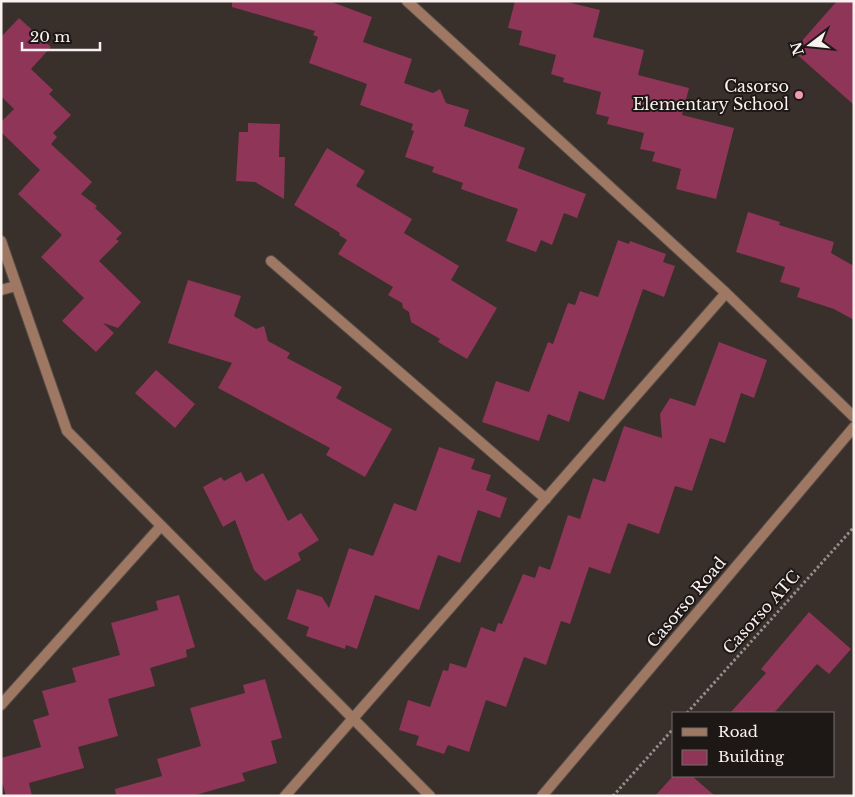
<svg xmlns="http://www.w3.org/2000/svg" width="855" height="797" font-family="'Libre Baskerville',serif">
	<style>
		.building { fill: #8f3558 }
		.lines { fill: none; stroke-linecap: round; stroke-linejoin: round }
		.minor-casing { stroke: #584e4a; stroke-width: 12 }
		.path { stroke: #978e8b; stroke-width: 3; stroke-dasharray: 2.5 2.5; stroke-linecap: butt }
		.minor { stroke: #9e7863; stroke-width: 10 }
		.poi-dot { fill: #f19ab3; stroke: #1d1816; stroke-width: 2 }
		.labels { text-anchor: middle; stroke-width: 4; stroke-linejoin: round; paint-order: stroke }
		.poi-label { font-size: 16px; fill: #f8f1ef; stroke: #1d1816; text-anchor: end }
		.street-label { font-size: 16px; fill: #f8f1ef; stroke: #1d1816 }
	</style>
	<rect width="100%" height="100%" fill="#392f2b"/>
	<!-- building -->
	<path class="building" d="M232,1H329L372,17L363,42L412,59L404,83L433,93L440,89L446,103L469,110L464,126L525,148L518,168L586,194L577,218L564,213L552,245L541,240L536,252L506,241L518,209L461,189L463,183L432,172L434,167L405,157L414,131L411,130L413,124L360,105L367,84L309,63L318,37L313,35L315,31L232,7Z
		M515,1H563L600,10L593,37L644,50L638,75L689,88L682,115L734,128L716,199L676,189L681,169L652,161L655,152L640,149L644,133L607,124L609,117L596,114L601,92L563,82L564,78L551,74L556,55L519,45L522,31L508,28Z
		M837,1H854V105L793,51Z
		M19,18L51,47L31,69L53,90L49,94L71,115L53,133L57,137L51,144L92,182L81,194L97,206L95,208L122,233L116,239L119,241L99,261L141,302L118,328L103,323L114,333L96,352L62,321L84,298L41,257L62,235L18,194L40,170L1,132V122L14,109L1,96V37Z
		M248,123L280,124L279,157H285L284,199L255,182L236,181L239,132H248Z
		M327,148L365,171L356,186L412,219L404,233L459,266L451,280L497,308L467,359L438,342L440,339L411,322L409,312L403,308L402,303L388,295L393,287L338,254L347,240L339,235L340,233L294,205Z
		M748,212L780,222L779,225L834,242L831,253L854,266V320L834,309L797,297L800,288L780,282L785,267L736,252Z
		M618,240L629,244L630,241L666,254L663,262L675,266L664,297L643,289L604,400L579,391L569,422L548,414L539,441L482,422L496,381L529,392L548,342L553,344L568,303L575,305L580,291L598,297Z
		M188,280L241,296L234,316L256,329L264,326L268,341L290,353L287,358L342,387L336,398L392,429L365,477L326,455L330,448L218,388L232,363L168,343Z
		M719,342L767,360L754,398L741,393L725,443L710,438L692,491L675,486L659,534L628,523L610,574L589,567L570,624L561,621L546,665L524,657L506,707L486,700L469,752L448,745L444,754L416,745L419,736L399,730L408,700L430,707L443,670L448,671L450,663L466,668L481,627L495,632L498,623L502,624L523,574L535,578L539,566L550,570L568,515L580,519L593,478L605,482L624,426L662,438L660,414L670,398L695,406Z
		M156,370L195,404L175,428L135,393Z
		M439,447L475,459L471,469L491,475L486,490L507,498L500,518L478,510L460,563L438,555L419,610L375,595L357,649L346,645L345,649L306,636L309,627L287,619L297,589L322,597L329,608L349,548L373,556L394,503L416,511Z
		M241,472L246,482L263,473L288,521L301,513L319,540L298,553L301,560L265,581L254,570L235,520L223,527L203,487L221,477L224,481Z
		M179,595L195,647L186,650L187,657L150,668L155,686L108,699L118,736L78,747L84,768L29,783L32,796H6L1,778V758L41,747L33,720L49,715L42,691L76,682L72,668L120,655L111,623L158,610L156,601Z
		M809,612L851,649L829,674L817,664L774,713H730L766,673L761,669Z
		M265,679L282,738L271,741L277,763L242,773L245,781L192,796H116L115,789L162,776L157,759L201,746L190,708L245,693L243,685Z
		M673,776H692L715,796H655Z"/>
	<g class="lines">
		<defs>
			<path id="minor" d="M407,1L726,293L854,417
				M1,241L67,431L430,796
				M271,261L546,499
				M1,290L16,286
				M1,705L161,526
				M285,796L726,293
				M542,796L854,427"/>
		</defs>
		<!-- minor casing -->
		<use href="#minor" class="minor-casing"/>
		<!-- path -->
		<path class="path" d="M687,713L854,527
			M613,796L674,728"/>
		<!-- minor -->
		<use href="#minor" class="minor"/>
	</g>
	<!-- markers -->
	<circle class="poi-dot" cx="799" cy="95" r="5"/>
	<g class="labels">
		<!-- poi labels -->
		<g class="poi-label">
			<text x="789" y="92">Casorso<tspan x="789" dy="18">Elementary School</tspan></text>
		</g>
		<!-- street labels -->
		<g class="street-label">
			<text transform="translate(686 602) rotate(-50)" y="6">Casorso Road</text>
			<text transform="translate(761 612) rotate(-48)" y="6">Casorso ATC</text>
		</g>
	</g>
	<!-- border -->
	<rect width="855" height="797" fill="none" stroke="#f8f1ef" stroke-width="5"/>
	<!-- legend -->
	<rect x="672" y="712" width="162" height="65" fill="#1d1816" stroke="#756f6d"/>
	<rect x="682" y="728" width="25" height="8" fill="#9e7863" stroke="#756f6d"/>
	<text x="718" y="737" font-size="15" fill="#f8f1ef">Road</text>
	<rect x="682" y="750" width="25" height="15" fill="#8f3558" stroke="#756f6d"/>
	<text x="718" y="762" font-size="15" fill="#f8f1ef">Building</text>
	<!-- north arrow -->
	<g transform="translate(810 45) rotate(254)" stroke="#1d1816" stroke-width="4" paint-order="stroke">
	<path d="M0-4L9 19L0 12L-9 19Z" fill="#f8f1ef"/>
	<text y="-8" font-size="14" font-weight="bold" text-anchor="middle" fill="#f8f1ef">N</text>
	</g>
	<!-- scale -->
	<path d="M22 42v8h78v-8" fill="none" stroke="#f8f1ef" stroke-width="2.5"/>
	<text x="30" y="42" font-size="15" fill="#f8f1ef" stroke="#1d1816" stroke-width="4" paint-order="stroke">20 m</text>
</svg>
